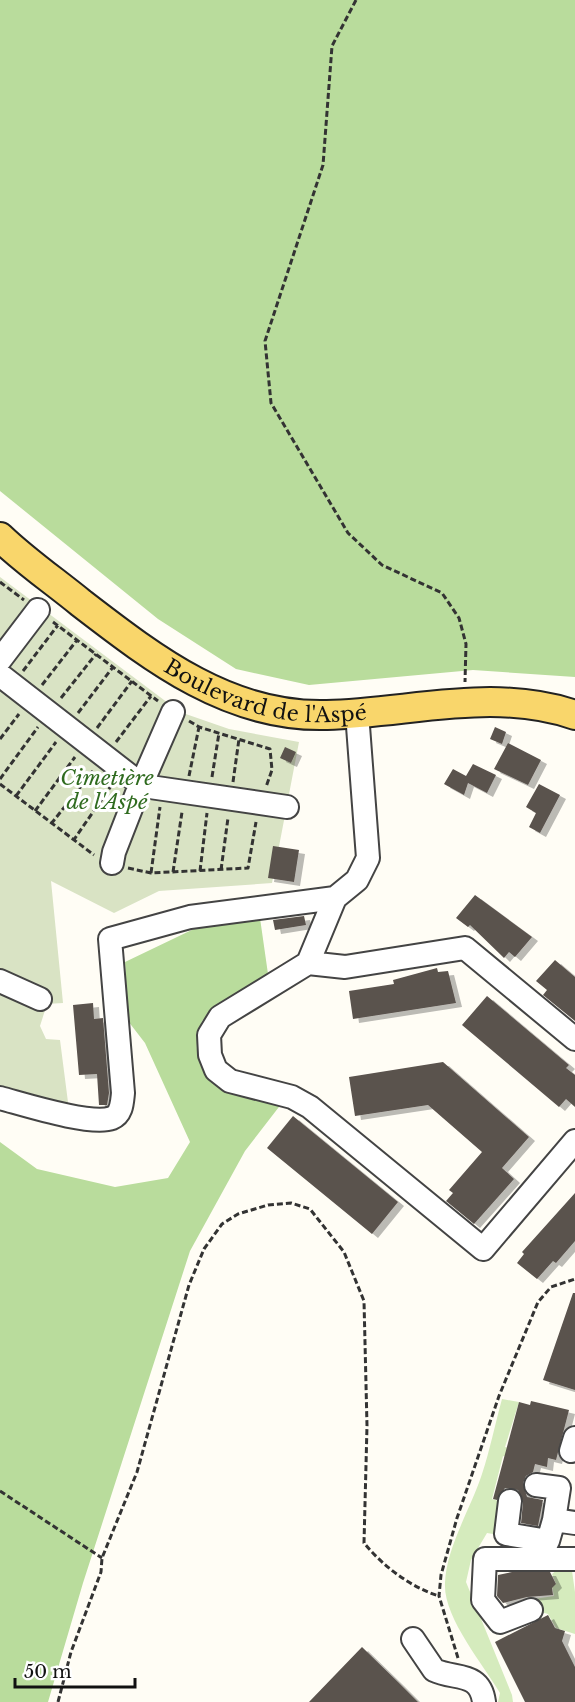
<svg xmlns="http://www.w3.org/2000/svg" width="575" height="1702" font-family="'Libre Baskerville',serif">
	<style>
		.green { fill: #d5ebbd }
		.forest { fill: #b9dc9c }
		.cemetery { fill: #d9e3c4 }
		.building { fill: #5a524d; filter: url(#shadow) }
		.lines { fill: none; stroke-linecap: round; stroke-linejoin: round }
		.minor-casing { stroke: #444; stroke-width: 26 }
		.major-casing { stroke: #222; stroke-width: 32 }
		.path { stroke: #333; stroke-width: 3; stroke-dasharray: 6 3; stroke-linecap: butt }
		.minor { stroke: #fff; stroke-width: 22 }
		.major { stroke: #f9d66b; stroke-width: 28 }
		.labels { text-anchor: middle; stroke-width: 6; stroke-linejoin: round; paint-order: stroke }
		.street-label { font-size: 21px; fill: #111; stroke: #fff }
		.park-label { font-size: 21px; font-style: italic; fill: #2f6b1f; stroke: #fff }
	</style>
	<defs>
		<filter id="shadow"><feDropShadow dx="6" dy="4" stdDeviation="0" flood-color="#0004"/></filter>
	</defs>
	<rect width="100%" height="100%" fill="#fffdf5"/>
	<!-- green -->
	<path class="green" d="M502,1399L519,1402L505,1447L528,1453L525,1464L503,1456L492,1499L505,1503L499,1535L487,1533L471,1560L466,1582L512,1695L513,1702H498L500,1693C483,1664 443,1617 445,1583C446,1548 471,1508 482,1474C490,1450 495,1424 502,1399Z
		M571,1564L575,1592V1634L556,1628L548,1614L538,1611L534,1599L554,1596L552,1586L556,1584L552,1574L563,1565Z"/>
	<!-- forest -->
	<path class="forest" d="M0,0H575V677L473,670L309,685L236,669L158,619L0,491Z
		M260,918L269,981L232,998L202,1021C200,1030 196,1041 197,1050C203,1093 247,1097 282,1103L245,1151L190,1251L83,1583L48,1702H0V1142L37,1169L115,1187L168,1178L190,1142L145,1043L128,1021L125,962L200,926Z"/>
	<!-- cemetery -->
	<path class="cemetery" d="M0,577L180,712L229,729L299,742L272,883L159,891L114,913L51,881L63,1003L47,1004L40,1026L46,1039L60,1040L69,1110L0,1087Z"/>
	<!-- building -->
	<path class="building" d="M495,727L506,732L502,744L490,739Z
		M508,743L541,760L528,785L494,769Z
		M285,747L296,752L291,763L280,758Z
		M473,764L496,775L487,793L468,783L464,795L444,784L453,769L466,776Z
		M539,784L560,795L540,833L529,827L536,813L526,807Z
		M273,846L299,850L294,882L268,878Z
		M475,895L532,937L515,957L509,952L504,958L470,925L468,927L456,918Z
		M304,916L306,925L275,930L273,920Z
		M555,960L575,977V1021L543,995L547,990L536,981Z
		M437,968L438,972L448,971L456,1003L353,1019L349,991L394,984L393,980Z
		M487,996L569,1065L566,1068L575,1075V1107L566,1099L559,1107L462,1025Z
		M93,1003L94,1019L103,1018L109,1093L107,1105H99L97,1074L79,1075L73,1005Z
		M443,1062L529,1137L502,1168L514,1179L474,1224L446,1201L453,1193L449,1190L482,1152L428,1105L355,1116L349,1077Z
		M293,1116L398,1202L372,1234L267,1148Z
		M575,1193V1241L556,1263L553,1261L537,1279L517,1263L524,1254L522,1252Z
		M573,1293H575V1390L543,1380Z
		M531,1401L569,1410L556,1460L548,1458L547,1467L535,1464L533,1472L526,1476L523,1483L527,1497L543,1500L538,1526L521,1523L523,1502L518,1490L505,1488L497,1500L493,1499L519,1402L530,1405Z
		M512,1572H550L556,1584L552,1588L553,1595L527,1597L503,1603L497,1596L498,1575Z
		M548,1615L555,1628L565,1631L562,1641L575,1667V1702H525L495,1642Z
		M362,1647L398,1682L418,1702H309Z"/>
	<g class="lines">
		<defs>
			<path id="minor" d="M0,660L38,610
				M0,675L134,779
				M145,776L173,712
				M150,787L287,807
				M112,863L114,852L137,793
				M335,898L308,963L220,1017L209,1035L210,1055L216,1070L230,1081L292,1097L310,1107L483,1249L575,1141
				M308,963L345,967L465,948L575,1039
				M0,981L40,999
				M0,1098C23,1104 91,1126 112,1118C122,1114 122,1102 123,1093L110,939L190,917L335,898L357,880L368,858L357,713
				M571,1451L575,1438
				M536,1485L559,1488L554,1520L575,1523
				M510,1501L506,1534L548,1541L554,1520
				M531,1610L500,1622L483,1600L485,1559H575
				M413,1639L434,1670C455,1680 480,1671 484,1702"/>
			<g id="major">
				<path id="s1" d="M0,537C25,561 54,581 81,603C155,660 230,718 327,715C410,713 494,687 575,715"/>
			</g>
		</defs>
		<!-- minor casing -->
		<use href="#minor" class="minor-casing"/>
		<!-- major casing -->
		<use href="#major" class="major-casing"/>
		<!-- path -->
		<path class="path" d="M356,0L332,46L323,165L265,341L271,403L348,533L382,565L442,593L459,618L466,644L465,682
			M0,582L24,600
			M53,622L158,701
			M23,671L58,625
			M42,685L77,640
			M61,698L96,654
			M78,713L113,667
			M189,721L199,727L270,749L272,770L266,787
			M97,728L132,681
			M0,739L19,714
			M116,742L151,696
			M189,776L199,727
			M212,777L219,733
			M0,779L38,727
			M233,782L239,739
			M0,784L94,855
			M16,796L56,742
			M35,811L75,757
			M51,824L93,771
			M73,841L111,786
			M128,868L151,873L248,868L256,822
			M221,870L228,818
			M200,871L207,813
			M173,872L182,812
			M151,873L160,807
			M0,1491L102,1558
			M458,1658L439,1596L441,1575L457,1518L499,1396L538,1302L551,1287L575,1279
			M58,1702L71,1652L101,1572L102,1558L137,1472L189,1285L204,1249L222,1224L238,1214L268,1205L291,1203L310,1209L344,1252L364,1301L367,1426L364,1543C383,1566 410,1587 439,1596"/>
		<!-- minor -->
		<use href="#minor" class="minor"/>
		<!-- major -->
		<use href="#major" class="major"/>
	</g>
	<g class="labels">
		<!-- street labels -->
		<g class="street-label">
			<text dy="7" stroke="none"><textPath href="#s1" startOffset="315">Boulevard de l'Aspé</textPath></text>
		</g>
		<!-- park labels -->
		<g class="park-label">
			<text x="107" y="785">Cimetière<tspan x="107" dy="24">de l'Aspé</tspan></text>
		</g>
	</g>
	<!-- scale -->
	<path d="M15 1678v9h120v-9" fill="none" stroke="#111111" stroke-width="3"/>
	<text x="24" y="1678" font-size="18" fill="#111111" stroke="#ffffff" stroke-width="4.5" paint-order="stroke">50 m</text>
</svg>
